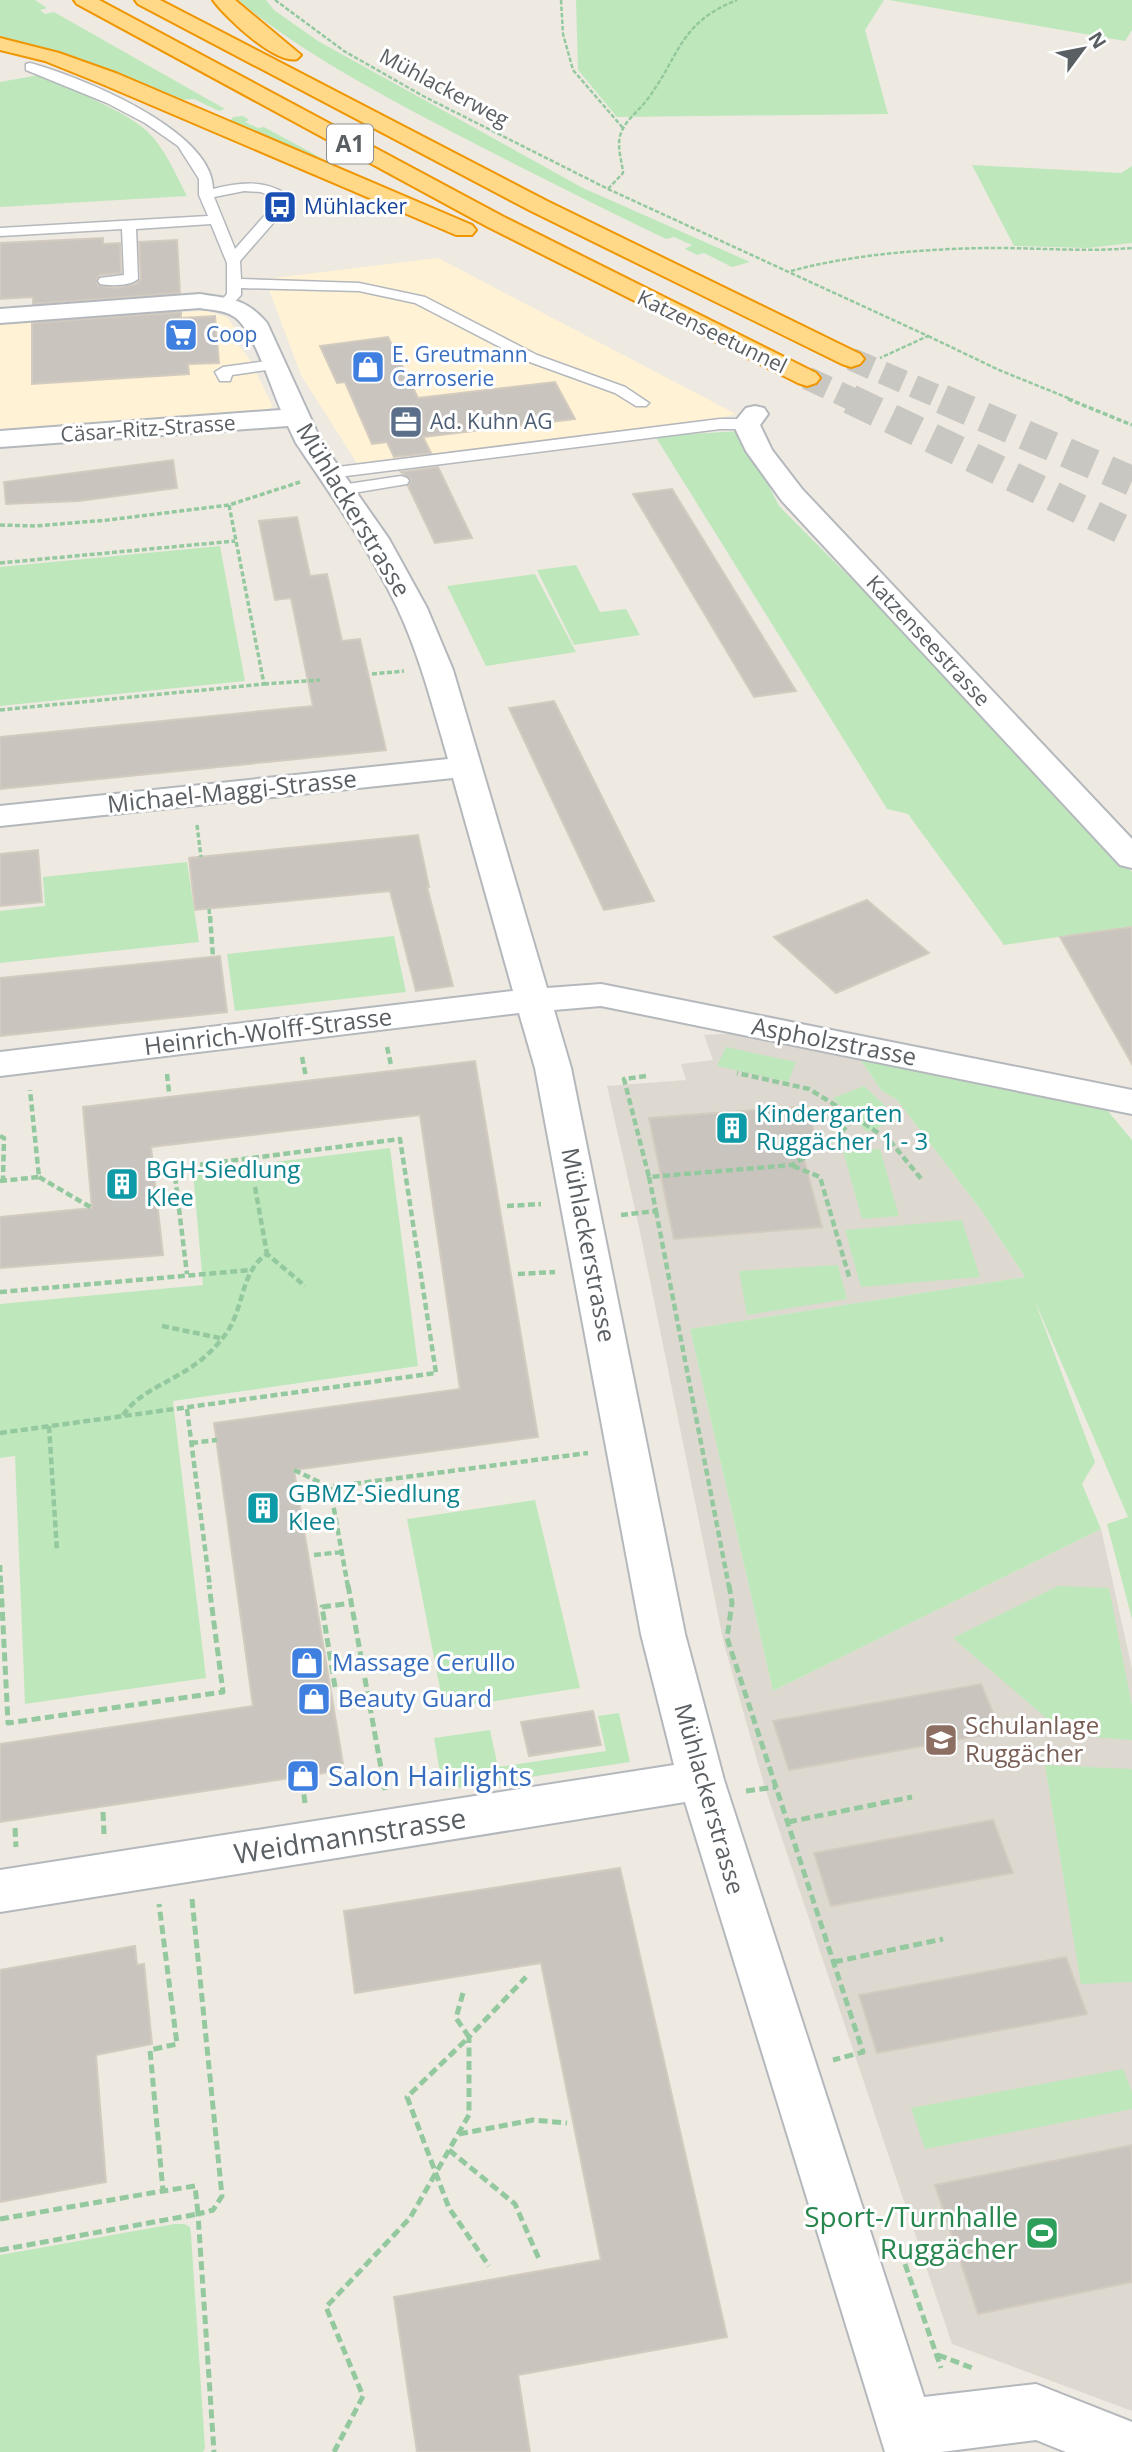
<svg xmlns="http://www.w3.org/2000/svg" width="1132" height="2452" font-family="'Open Sans',sans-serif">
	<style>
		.commercial { fill: #fff2d5 }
		.education { fill: #ded9d0 }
		.green { fill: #bfe7bc }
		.building { fill: #c9c5be; stroke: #d3cbbf; stroke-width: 2 }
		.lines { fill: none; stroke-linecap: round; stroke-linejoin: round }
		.motorway-tunnel-far1 { stroke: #c9c7c2; stroke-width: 23; stroke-dasharray: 23 11; stroke-linecap: butt }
		.motorway-tunnel { stroke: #c9c7c2; stroke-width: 30; stroke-dasharray: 30 15; stroke-linecap: butt }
		.service-casing { stroke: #b4b8bd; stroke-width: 3 }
		.minor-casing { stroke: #b4b8bd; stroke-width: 4 }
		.motorway-casing { stroke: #ef9500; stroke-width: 4 }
		.path-far3 { stroke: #94c9a0; stroke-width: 2.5; stroke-dasharray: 4.5 2; stroke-linecap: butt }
		.path-far2 { stroke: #94c9a0; stroke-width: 3.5; stroke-dasharray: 5 2.5; stroke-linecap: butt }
		.path-far1 { stroke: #94c9a0; stroke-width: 4.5; stroke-dasharray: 7 3.5; stroke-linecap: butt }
		.path { stroke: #94c9a0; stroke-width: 5; stroke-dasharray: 9 4.5; stroke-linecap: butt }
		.service { fill: #fff; fill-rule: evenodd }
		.minor { fill: #fff; fill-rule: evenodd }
		.motorway { fill: #ffd987; fill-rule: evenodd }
		.labels { text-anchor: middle; stroke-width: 6; stroke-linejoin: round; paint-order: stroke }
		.far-street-label { font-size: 21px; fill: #5a5f63; stroke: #fff }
		.far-transit-label { font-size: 21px; fill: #164399; stroke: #fff; text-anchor: start }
		.far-shop-label { font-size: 21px; fill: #366cbe; stroke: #fff; text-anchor: start }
		.far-service-label { font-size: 21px; fill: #4e5e75; stroke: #fff; text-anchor: start }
		.shield { fill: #fff; stroke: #8c8f92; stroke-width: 2 }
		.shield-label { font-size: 23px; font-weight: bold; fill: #5a5f63 }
		.street-label { font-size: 24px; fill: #5a5f63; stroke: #fff }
		.culture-label { font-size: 24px; fill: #0d838f; stroke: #fff; text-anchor: start }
		.shop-label { font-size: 24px; fill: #366cbe; stroke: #fff; text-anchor: start }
		.education-label { font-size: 24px; fill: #785e54; stroke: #fff; text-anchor: start }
		.near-shop-label { font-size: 28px; fill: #366cbe; stroke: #fff; text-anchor: start }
		.near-street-label { font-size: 28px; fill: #5a5f63; stroke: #fff }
		.near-leisure-label { font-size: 28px; fill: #27864d; stroke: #fff; text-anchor: end }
	</style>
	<rect width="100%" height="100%" fill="#eeeae1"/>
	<!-- commercial -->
	<path class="commercial" d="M438,258L736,414L705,422L358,465L301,375L265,279Z
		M206,311L227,317L243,339L236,341L250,360L273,407L250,415L0,435V322Z"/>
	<!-- education -->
	<path class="education" d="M739,1033L860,1059L881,1090L897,1100L981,1210L1025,1277L690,1329L773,1691L1101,1529L1132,1669V2411L952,2344L765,1788L724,1644L639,1227L607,1086L686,1080L681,1064L713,1060L704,1035Z"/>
	<!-- green -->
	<path class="green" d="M0,0H35L47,8L40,10L45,14L54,12L225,109L219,111L194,99L179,100L92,63L0,36Z
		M238,0H266L274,10L318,41L583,188L750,262L732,267L704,253L697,255L685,249L692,245L674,237L666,239C581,198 497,156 414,112C353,79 292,45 238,0Z
		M576,0H884L865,30L888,114L617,117L578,70Z
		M889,0H1132V30L1125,41Z
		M39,75C69,89 124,110 147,131C165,148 176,175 187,196L0,207V82Z
		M243,116L249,120L245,122L258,128L264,127L325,160L230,122L233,117Z
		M972,165L1121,173L1132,166V243L1088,248L1014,246Z
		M741,431L779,506L935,663L1132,872V926L1004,945L908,814L887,809L655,436Z
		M220,546L245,681L0,706V567Z
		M576,565L600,612L626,609L640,635L574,645L537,570Z
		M535,574L576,652L486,666L447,586Z
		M187,862L199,942L0,963V911L45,906L43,877Z
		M394,936L406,992L235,1011L227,954Z
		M726,1047L796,1062L788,1082L717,1066Z
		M860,1059L1107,1110L1132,1140V1619L1107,1524L1128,1517L1034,1299L1095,1462L1082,1484L1101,1529L773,1691L690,1329L1025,1277L981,1210L897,1100L881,1090Z
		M864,1086L899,1119L867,1132L833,1098Z
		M390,1148L418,1366L173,1401L206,1678L25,1704L15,1456L0,1458V1304L203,1285L193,1172Z
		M880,1149L899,1216L862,1219L843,1151Z
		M962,1220L980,1277L861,1287L845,1230Z
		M838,1265L847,1299L747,1315L739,1271Z
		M535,1500L580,1688L444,1709L407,1519Z
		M1058,1586L1109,1588L1132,1706V1740L1066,1735L953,1638Z
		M619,1713L630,1762L443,1790L434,1738L490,1730L498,1767L606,1751L598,1716Z
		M1045,1765L1132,1769V1982L1081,1984Z
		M1123,2069L1132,2092V2109L925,2149L911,2108Z
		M174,2224H184L190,2227L191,2234L205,2448L203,2452H0V2255Z"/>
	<!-- building -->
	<path class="building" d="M103,238V244L120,243L121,273L100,275L96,280L98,285L115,288L136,284L141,279L139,242L177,240L180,293L33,304V297L0,299V243Z
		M181,312V318L215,316L219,363L188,364L189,374L32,384V323Z
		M388,337L418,398L555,382L575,419L423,437L431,453L394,457L387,442L372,444L345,382L337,383L320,346Z
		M173,460L177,488L79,501L6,504L4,482Z
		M438,467L472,538L435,543L408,486L411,480L401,472Z
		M672,489L796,691L754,697L633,494Z
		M297,517L310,576L327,574L342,641L360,639L386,750L0,789V737L313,706L291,598L275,600L259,521Z
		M554,701L654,901L604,910L509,708Z
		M418,835L429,887H427L453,986L416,991L390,891L195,910L189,858Z
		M38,850L42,902L0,906V854Z
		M867,900L929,953L836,993L774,937Z
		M1132,927V1064L1060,937Z
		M220,956L227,1012L0,1036V978Z
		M475,1061L538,1437L294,1470L344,1770L0,1822V1744L253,1706L214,1423L460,1389L420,1115L151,1147L163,1255L0,1268V1217L92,1208L83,1107Z
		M807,1106L816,1139L799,1140L822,1227L674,1239L649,1118Z
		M981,1684L1001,1732L789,1770L773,1721Z
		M593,1711L601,1745L529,1756L521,1722Z
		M993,1820L1013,1873L831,1906L814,1853Z
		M620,1868L727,2337L518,2375L530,2452H417L394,2297L601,2260L541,1963L355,1993L344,1911Z
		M135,1946L137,1965L144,1964L152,2044L96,2055L106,2182L0,2202V1970Z
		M1066,1957L1087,2014L877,2053L859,1995Z
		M1132,2145V2282L978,2314L935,2185Z"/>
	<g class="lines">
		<!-- motorway-tunnel-far1 -->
		<path class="motorway-tunnel-far1" d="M851,359L946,400
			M807,378L854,400"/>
		<!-- motorway-tunnel -->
		<path class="motorway-tunnel" d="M850,399L1132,534
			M942,399L1132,481"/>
		<defs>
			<path id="service" d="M30,63C79,76 213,130 213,189C239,183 263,179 286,194L287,207L240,261L241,279L359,283L425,297L537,355L625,387L649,403L646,406H636L615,393L527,361L415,303L359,291L241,288V295L230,307H220L218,304L227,294V263L211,224L136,229L138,279C130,286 111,286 100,284L98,281L100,278L124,275L122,229L0,236V228L208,216L199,195V179L178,146L145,123L107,103L26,70V64ZM244,191L261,192L274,198L273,206L235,249L214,197Z
				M275,360L280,362L283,365L280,368L232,375L230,381H220L215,372L223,367Z
				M720,419H746L754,424L746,429H720L330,478L322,473L330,468Z
				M401,476L407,478L409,481L407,484L341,495L333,490L341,485Z"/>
			<path id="minor" d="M200,294C230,299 246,298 267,323L322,443L389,539L427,608L453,670L547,988L601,984L1132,1090V1114L601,1006L554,1010L571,1068L685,1634L724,1780L924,2397L1036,2384L1132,2422V2452H1066L1036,2440L941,2452H885L685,1802L0,1912V1870L674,1765L641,1634L535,1068L519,1013L0,1076V1052L513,991L453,778L0,826V806L448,759C433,708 420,656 397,607C369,549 332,496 296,443L288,426L0,447V431L281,410C271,388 253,327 233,316C224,310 210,310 200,308L0,323V309Z
				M755,406L764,408L768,414L760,425L772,450L802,489L1132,839V868L1120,865L782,501L746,451L733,424L746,408Z"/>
			<path id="motorway" d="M74,0H99L504,217L816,373L820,378L816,383L807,386L798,383L488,227L77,4Z
				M135,0H160L547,201L860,354L864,359L860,364L851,367L842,364L531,211L138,4Z
				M213,0H235L301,55L297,59C276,65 226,18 213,0Z
				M0,38L59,53L118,74L472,225L476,230L472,235H456L102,84L45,61L0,50Z"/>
		</defs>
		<!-- service casing -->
		<use href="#service" class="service-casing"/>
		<!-- minor casing -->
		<use href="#minor" class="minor-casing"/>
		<!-- motorway casing -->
		<use href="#motorway" class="motorway-casing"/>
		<!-- path-far3 -->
		<path class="path-far3" d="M275,0L344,51L423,96L608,189L928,336L880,358
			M561,0L563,34L573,70L623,128
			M608,189L623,173C622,161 617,148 620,136C624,121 637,113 646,101C680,57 678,23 737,0
			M791,271C852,254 934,248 998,248C1043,248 1087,252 1132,248
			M928,336L999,370L1073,400"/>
		<!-- path-far2 -->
		<path class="path-far2" d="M1068,399L1132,425
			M0,525L35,526L108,520L229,505L300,482
			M0,563L235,541
			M372,674L404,671
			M264,684L320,680
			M0,710L264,684L229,505
			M197,825L201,857
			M209,909L210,918"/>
		<!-- path-far1 -->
		<path class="path-far1" d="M210,916L213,957
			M387,1047L391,1065
			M302,1057L306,1077
			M167,1074L169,1092
			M646,1076L624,1079L649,1177
			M855,1117L890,1141L923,1181
			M0,1136L4,1138L3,1181
			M793,1166L820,1177L850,1280
			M39,1177L92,1208
			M0,1181L39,1177L30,1090
			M255,1187L267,1254
			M507,1206L541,1204
			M656,1211L729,1587
			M621,1215L656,1211L649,1177L792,1165L834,1140L855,1117L809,1089L737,1073
			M518,1274L555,1272
			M0,1292L251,1270
			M162,1326L220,1338
			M187,1409L210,1587
			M123,1415C138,1394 159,1387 180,1374C198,1364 213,1351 225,1335C244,1311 240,1271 267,1254L305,1286
			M49,1426L57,1551
			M0,1433L436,1373L400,1139L174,1168L187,1274
			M191,1443L217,1440
			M294,1470L330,1487
			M314,1555L342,1552
			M0,1565L1,1587
			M348,1587L330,1487L588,1453"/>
		<!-- path -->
		<path class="path" d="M1,1585L8,1723L223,1692L209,1585
			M348,1585L385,1790
			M729,1585L732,1603L727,1638L863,2052L833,2060
			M335,1687L322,1607L351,1603
			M302,1781L305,1803
			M746,1791L776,1787
			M103,1812L104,1834
			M788,1822L912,1797
			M15,1828L16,1847
			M192,1899L222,2196L213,2210L198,2214L214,2452
			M834,1962L943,1939
			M463,1993L456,2018L469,2037L407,2097L449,2208L489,2266
			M459,2134L533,2120L567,2123
			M449,2150L515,2204L539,2259
			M0,2219L163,2191L150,2050L177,2044L159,1904
			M0,2250L198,2214L195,2186L163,2191
			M905,2264L941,2368
			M938,2355L975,2369
			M334,2452L363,2396L326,2307L410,2218L469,2115V2037L526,1977"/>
		<!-- service -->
		<use href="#service" class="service"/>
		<!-- minor -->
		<use href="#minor" class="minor"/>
		<!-- motorway -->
		<use href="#motorway" class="motorway"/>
	</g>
	<!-- icons -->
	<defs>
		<symbol id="bus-square" viewBox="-11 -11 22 22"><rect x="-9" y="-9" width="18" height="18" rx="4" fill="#1a4fb4" stroke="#fff"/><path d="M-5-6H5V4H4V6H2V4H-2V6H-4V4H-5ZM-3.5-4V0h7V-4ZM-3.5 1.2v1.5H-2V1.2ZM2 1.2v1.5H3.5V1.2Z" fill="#fff"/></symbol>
		<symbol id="supermarket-square" viewBox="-11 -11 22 22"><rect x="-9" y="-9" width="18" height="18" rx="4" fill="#3f7fe0" stroke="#fff"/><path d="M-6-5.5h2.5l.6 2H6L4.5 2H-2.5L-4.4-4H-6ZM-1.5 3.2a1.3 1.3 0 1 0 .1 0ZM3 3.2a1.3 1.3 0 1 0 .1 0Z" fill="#fff"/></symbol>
		<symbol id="shop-square" viewBox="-11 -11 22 22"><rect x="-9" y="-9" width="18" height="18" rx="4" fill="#3f7fe0" stroke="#fff"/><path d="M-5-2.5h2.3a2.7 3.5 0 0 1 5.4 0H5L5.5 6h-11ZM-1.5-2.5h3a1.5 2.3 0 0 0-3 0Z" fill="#fff"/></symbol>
		<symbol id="office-square" viewBox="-11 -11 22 22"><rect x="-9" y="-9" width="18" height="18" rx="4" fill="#5c6f8a" stroke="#fff"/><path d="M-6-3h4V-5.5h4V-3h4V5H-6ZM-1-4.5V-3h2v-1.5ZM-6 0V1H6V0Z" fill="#fff"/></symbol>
		<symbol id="building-square" viewBox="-11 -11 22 22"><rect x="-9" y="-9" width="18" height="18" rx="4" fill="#0f9aa8" stroke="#fff"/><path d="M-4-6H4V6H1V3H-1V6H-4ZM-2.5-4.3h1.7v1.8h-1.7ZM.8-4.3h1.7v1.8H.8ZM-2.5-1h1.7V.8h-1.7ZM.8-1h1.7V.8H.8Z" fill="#fff"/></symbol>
		<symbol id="school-square" viewBox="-11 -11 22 22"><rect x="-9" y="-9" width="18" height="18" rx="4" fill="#8d6e63" stroke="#fff"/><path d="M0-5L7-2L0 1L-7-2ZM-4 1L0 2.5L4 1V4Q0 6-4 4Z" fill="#fff"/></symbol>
		<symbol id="stadium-square" viewBox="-11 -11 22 22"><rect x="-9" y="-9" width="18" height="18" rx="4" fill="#2e9e5b" stroke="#fff"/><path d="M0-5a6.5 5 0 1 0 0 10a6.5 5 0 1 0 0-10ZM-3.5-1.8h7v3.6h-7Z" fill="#fff"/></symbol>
	</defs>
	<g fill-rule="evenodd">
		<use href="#bus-square" x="261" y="188" width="38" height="38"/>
		<use href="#supermarket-square" x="162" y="316" width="38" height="38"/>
		<use href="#shop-square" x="349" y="348" width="38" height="38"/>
		<use href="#office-square" x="387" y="403" width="38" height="38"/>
		<use href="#building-square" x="713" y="1109" width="38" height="38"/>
		<use href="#building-square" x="103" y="1165" width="38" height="38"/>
		<use href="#building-square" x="244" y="1489" width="38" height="38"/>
		<use href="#shop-square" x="288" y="1644" width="38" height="38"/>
		<use href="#shop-square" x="295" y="1680" width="38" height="38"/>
		<use href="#school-square" x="922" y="1721" width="38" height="38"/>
		<use href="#shop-square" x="284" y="1757" width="38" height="38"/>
		<use href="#stadium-square" x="1023" y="2214" width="38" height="38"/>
	</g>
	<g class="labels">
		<!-- far-street labels -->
		<g class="far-street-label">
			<text transform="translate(444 88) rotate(28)" y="7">Mühlackerweg</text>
			<text transform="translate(712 332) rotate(26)" y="7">Katzenseetunnel</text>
			<text transform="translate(148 429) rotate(-4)" y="7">Cäsar-Ritz-Strasse</text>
			<text transform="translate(928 641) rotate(47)" y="7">Katzenseestrasse</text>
		</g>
		<!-- far-transit labels -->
		<g class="far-transit-label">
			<text x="304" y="214">Mühlacker</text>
		</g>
		<!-- far-shop labels -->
		<g class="far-shop-label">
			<text x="206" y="342">Coop</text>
			<text x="392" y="362">E. Greutmann<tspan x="392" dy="24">Carroserie</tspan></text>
		</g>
		<!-- far-service labels -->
		<g class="far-service-label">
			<text x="430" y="429">Ad. Kuhn AG</text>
		</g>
		<!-- shield labels -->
		<rect class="shield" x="327" y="124.5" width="46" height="39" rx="5"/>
		<g class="shield-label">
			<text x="350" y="152">A1</text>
		</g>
		<!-- street labels -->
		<g class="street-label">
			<text transform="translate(353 510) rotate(59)" y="8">Mühlackerstrasse</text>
			<text transform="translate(232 792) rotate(-6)" y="8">Michael-Maggi-Strasse</text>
			<text transform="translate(268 1032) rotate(-7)" y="8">Heinrich-Wolff-Strasse</text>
			<text transform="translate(834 1042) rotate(11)" y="8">Aspholzstrasse</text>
			<text transform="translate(588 1245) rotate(79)" y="8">Mühlackerstrasse</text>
			<text transform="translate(709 1799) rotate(74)" y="8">Mühlackerstrasse</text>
		</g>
		<!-- culture labels -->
		<g class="culture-label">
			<text x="756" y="1122">Kindergarten<tspan x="756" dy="28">Ruggächer 1 - 3</tspan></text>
			<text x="146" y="1178">BGH-Siedlung<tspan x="146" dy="28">Klee</tspan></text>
			<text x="288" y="1502">GBMZ-Siedlung<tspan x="288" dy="28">Klee</tspan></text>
		</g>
		<!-- shop labels -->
		<g class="shop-label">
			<text x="332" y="1671">Massage Cerullo</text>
			<text x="338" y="1707">Beauty Guard</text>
		</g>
		<!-- education labels -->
		<g class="education-label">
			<text x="965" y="1734">Schulanlage<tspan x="965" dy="28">Ruggächer</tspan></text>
		</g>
		<!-- near-shop labels -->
		<g class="near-shop-label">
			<text x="328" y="1786">Salon Hairlights</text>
		</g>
		<!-- near-street labels -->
		<g class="near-street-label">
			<text transform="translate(350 1836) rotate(-9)" y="10">Weidmannstrasse</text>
		</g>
		<!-- near-leisure labels -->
		<g class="near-leisure-label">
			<text x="1018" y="2227">Sport-/Turnhalle<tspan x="1018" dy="32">Ruggächer</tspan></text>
		</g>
	</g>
	<!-- north arrow -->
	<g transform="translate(1083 49) rotate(58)" stroke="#ffffff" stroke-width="5" paint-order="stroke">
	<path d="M0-5L12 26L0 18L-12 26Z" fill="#5a5f63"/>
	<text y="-10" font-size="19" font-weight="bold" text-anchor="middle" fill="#5a5f63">N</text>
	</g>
</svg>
